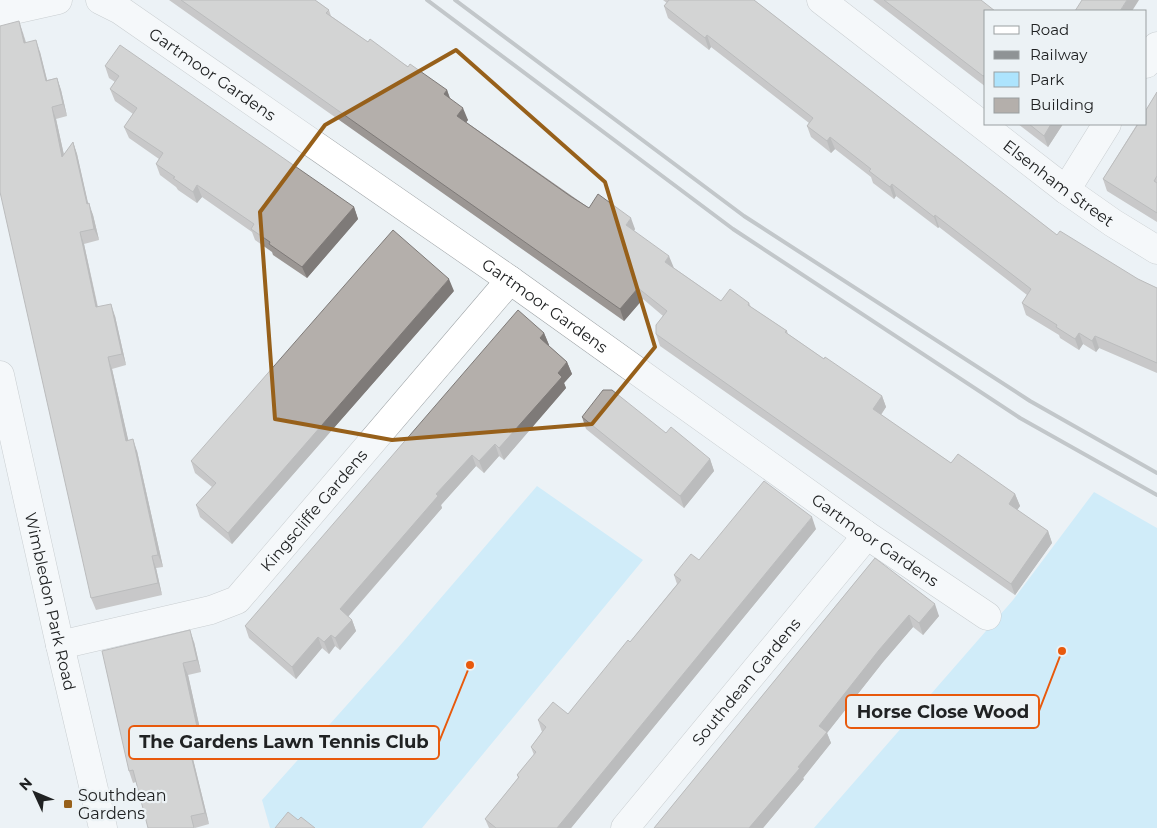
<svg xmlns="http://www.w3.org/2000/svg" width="1157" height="828" font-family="Montserrat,sans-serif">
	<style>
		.green { fill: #ade4fd }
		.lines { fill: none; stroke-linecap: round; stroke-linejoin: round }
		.minor-casing { stroke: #9ea3a6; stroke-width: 29 }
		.minor { stroke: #fff; stroke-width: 28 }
		.rail { stroke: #8f9395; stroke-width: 4 }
		.wall { fill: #9b9693 }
		.shaded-wall { fill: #7e7a78 }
		.building { fill: #b4afab; stroke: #7e7a78 }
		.marked { fill: none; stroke: #97601a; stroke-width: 4; stroke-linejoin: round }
		.poi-dot { fill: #97601a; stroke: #ecf2f5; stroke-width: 2 }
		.labels { text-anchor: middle; stroke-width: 4.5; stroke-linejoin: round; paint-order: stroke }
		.street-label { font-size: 16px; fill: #202223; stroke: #ecf2f5 }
		.poi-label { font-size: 16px; fill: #202223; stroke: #ecf2f5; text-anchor: start }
		.leader { fill: none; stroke: #e8590c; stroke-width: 2 }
		.callout-dot { fill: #e8590c; stroke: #ecf2f5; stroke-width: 2 }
		.callout { fill: #ecf2f5; stroke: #e8590c; stroke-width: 2 }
		.callout-label { font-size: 18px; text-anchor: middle; font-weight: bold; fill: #202223 }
	</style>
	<rect width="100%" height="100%" fill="#ecf2f5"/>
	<!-- green -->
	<path class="green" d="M537,486L643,560L422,828H270L262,800L397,649Z
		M1094,492L1157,528V828H814L1013,600Z"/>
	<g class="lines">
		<defs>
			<g id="minor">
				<path id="s1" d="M100,0L120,10L510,280L865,534L987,616"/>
				<path id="s2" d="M821,0L1066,190L1113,223L1157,250"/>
				<path d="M0,13L58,0"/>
				<path d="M1146,64L1157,46"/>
				<path d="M1066,190L1107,124"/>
				<path id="s3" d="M0,375L60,645L103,828"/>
				<path id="s4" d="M60,645L211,610L237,600L510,280"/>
				<path id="s5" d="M625,828L858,546L865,534"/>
			</g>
		</defs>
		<!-- minor casing -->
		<use href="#minor" class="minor-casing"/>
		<!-- minor -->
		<use href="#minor" class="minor"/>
		<!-- rail -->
		<path class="rail" d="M427,0L733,229L1020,418L1157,495
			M455,0L744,216L1030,401L1157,473"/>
	</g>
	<!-- wall -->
	<path class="wall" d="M169,0H315L329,10L331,16L368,42L447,90L450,98L468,120L466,122L589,208L635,229L634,231L674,268L721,301L749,303L751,307L787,331L788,334L824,359L882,396L886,407L881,415L951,463L1015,494L1020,506L1017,510L1048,531L1052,543L1015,595L660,346L656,334L663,316L643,299L624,321Z
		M663,0H754L1057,235L1138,279L1157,288V373L1099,348L1096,352L1083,344L1079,350L1060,338L1059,335L1026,315L1022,303L1027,295L939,227L938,228L896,196L894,199L873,183L871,177L835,149L831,153L811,137L807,126L809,123L711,47L709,50L668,18L664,6L667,3Z
		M873,0H981L986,11V87Z
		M23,33L26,42L40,52L47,80L57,78L61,90L67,116L56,119L64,155L73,142L77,154L88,204L93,215L99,240L84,244L98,307L115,316L126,365L112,369L128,440L137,451L163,567L156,568L162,595L96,610L91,598Z
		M105,66L354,207L358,219L307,278L273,255L272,252L255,240L252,232L202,197L197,203L178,190L176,187L160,175L156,164L159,159L129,138L124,127L133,114L115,101L110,89L115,82L109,78Z
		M1157,92V222L1107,191L1103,179Z
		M1018,124H1063L1048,147Z
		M454,291L232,544L200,517L196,505L212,487L195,473L191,461Z
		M544,333L549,345H548L567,362L572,374L564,383L566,388L504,460L499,456L484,473L476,466L441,505L442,508L348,617L352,620L356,631L340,650L335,646L329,654L322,648L296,679L249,638L245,626Z
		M582,417L666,433L710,459L714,471L684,508L586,429Z
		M816,529L571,828H489L485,819L518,778L517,775L534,755L531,747L542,732L538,720L568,714L630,642L677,584L674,575L699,560Z
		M875,558L939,616L923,635L913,627L883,662L827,733L831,743L803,778L804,779L763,828H654Z
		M194,642L201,672L188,675L206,756L193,759L209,824L195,828L136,782L133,783L129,771Z"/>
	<!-- shaded-wall -->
	<path class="shaded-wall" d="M1127,0H1139L1132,11H1120Z
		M19,21L23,33L28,54L24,43Z
		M707,35L711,47L709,50L705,38Z
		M36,40L40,52L50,92L46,81Z
		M986,73V84L983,76Z
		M57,78L61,90L67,116L63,104Z
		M447,90L451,102L444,94Z
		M52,107L56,119L67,169L62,157Z
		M463,108L468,120L462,128L457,116Z
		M1051,124H1063L1048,147L1044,136Z
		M830,137L835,149L831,153L827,141Z
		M73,142L77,154L91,216L87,204Z
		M892,184L896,196L894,199L890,187Z
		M197,185L202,197L197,203L193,192Z
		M89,203L93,215L99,240L94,229Z
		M354,207L358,219L307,278L302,267Z
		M935,215L939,227L938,228L934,217Z
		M631,218L635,229L630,237L626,225Z
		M80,232L84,244L100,319L96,307Z
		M669,256L674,268L665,262Z
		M449,279L454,291L232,544L228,533Z
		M638,288L643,299L624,321L620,309Z
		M111,304L115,316L126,365L122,354Z
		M544,333L549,345L544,350L540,338Z
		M1079,333L1083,344L1079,350L1075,339Z
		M1095,336L1099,348L1096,352L1092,341Z
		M108,357L112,369L131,452L126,441Z
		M567,362L572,374L564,383L566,388L504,460L499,448Z
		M882,396L886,407L877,420L873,409Z
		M133,439L137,451L163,567L158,555Z
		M495,444L499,456L484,473L479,461Z
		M472,455L476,466L441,505L442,508L344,621L340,609L436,494Z
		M710,459L714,471L684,508L680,496Z
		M1015,494L1020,506L1013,516L1009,504Z
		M812,517L816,529L571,828H557Z
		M1048,531L1052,543L1015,595L1011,584Z
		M152,556L156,568L162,595L158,583Z
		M935,604L939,616L923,635L919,623Z
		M909,615L913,627L883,662L827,733L831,743L803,778L804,779L763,828H749L798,767L819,726L879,650Z
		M352,620L356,631L340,650L335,638Z
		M190,630L194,642L201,672L197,660Z
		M331,635L335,646L329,654L324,642Z
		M318,637L322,648L296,679L292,667Z
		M183,663L188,675L206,756L201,745Z
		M189,747L193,759L209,824L205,813Z"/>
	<!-- building -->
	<path class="building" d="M181,0H315L329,10L326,13L368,42L370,39L408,67L410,64L447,90L444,94L463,108L457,116L570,196L589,208L598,194L631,218L626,225L669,256L665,262L721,301L730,289L749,303L748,305L787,331L785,332L824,359L825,357L882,396L873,409L951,463L958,454L1015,494L1009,504L1048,531L1011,584L656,334V325L667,311L638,288L620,309Z
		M669,0H754L1057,235L1060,231L1138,279L1157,288V363L1095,336L1092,341L1079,333L1075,339L1056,327L1057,325L1022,303L1031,289L935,215L934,217L892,184L890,187L869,171L871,169L830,137L827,141L807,126L813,118L707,35L705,38L664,6Z
		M884,0H981L995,11H986V73L983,76Z
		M1082,0H1127L1120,11H1075Z
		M19,21L24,43L36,40L46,81L57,78L63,104L52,107L62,157L73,142L87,204L89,203L94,229L80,232L96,307L111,304L122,354L108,357L126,441L133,439L158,555L152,556L158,583L91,598L0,192V26Z
		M120,45L354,207L302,267L269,244L270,242L251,229L254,224L197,185L193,192L173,178L175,177L156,164L163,153L124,127L137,108L110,89L119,76L105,66Z
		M1157,92V176L1154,181L1157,183V213L1103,179L1138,124H1146V110Z
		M1029,124H1051L1044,136Z
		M393,230L449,279L228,533L196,505L216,483L191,461Z
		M518,310L544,333L540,338L567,362L558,373L562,377L499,448L495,444L479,461L472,455L436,494L438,496L340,609L352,620L335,638L331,635L324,642L318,637L292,667L245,626Z
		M603,390H612L666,433L671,427L710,459L680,496L582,417Z
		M764,481L812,517L557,828H496L485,819L519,777L517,775L536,752L531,747L546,727L538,720L553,702L568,714L628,640L630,642L681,580L674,575L691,554L699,560Z
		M875,558L935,604L919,623L909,615L879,650L819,726L827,732L798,767L800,768L749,828H654Z
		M190,630L197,660L183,663L201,745L189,747L205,813L191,816L194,828H148L133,770L129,771L102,651Z
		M288,812L298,820L301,817L315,828H275Z"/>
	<!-- marked area -->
	<path d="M0 0H1157V828H0ZM456,50L605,182L655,347L592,424L392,440L275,419L260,212L325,125Z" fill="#ecf2f5" fill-opacity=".55" fill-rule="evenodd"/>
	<path class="marked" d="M456,50L605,182L655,347L592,424L392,440L275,419L260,212L325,125Z"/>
	<!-- markers -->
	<rect class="poi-dot" x="63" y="799" width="10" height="10" rx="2.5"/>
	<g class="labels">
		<!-- street labels -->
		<g class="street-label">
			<text dy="6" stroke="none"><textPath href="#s1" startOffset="135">Gartmoor Gardens</textPath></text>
			<text dy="6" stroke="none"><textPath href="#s2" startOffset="300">Elsenham Street</textPath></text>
			<text dy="6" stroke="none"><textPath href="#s1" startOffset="540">Gartmoor Gardens</textPath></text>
			<text dy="6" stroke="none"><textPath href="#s4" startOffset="301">Kingscliffe Gardens</textPath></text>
			<text dy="6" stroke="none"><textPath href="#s1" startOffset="945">Gartmoor Gardens</textPath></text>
			<text dy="6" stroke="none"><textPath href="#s3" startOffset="232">Wimbledon Park Road</textPath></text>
			<text dy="6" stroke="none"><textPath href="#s5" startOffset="190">Southdean Gardens</textPath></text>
		</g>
		<!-- poi labels -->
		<g class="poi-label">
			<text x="78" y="801">Southdean<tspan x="78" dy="18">Gardens</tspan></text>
		</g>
	</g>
	<!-- callouts -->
	<path class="leader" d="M1062 651L1039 711M470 665L439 742"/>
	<g class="callout-dot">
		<circle cx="1062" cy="651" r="5"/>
		<circle cx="470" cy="665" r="5"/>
	</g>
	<g class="callout">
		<rect x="846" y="695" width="193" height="33" rx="5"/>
		<rect x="129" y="726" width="310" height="33" rx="5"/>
	</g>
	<g class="callout-label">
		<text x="943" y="718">Horse Close Wood</text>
		<text x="284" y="748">The Gardens Lawn Tennis Club</text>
	</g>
	<!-- legend -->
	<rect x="984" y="10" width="162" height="115" fill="#ecf2f5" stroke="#9a9fa1"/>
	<rect x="994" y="26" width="25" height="8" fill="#ffffff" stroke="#9a9fa1"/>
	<text x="1030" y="35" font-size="15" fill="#202223">Road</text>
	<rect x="994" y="51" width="25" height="8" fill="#8f9395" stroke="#9a9fa1"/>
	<text x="1030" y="60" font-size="15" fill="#202223">Railway</text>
	<rect x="994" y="72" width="25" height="15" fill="#ade4fd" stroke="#9a9fa1"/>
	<text x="1030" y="85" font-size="15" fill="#202223">Park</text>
	<rect x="994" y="98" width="25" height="15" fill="#b4afab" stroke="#9a9fa1"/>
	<text x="1030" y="110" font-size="15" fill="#202223">Building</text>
	<!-- north arrow -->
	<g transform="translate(35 793) rotate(314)" stroke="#ecf2f5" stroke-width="4" paint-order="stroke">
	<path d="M0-4L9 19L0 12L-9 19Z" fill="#202223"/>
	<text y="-8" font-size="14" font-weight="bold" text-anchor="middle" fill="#202223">N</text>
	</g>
</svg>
